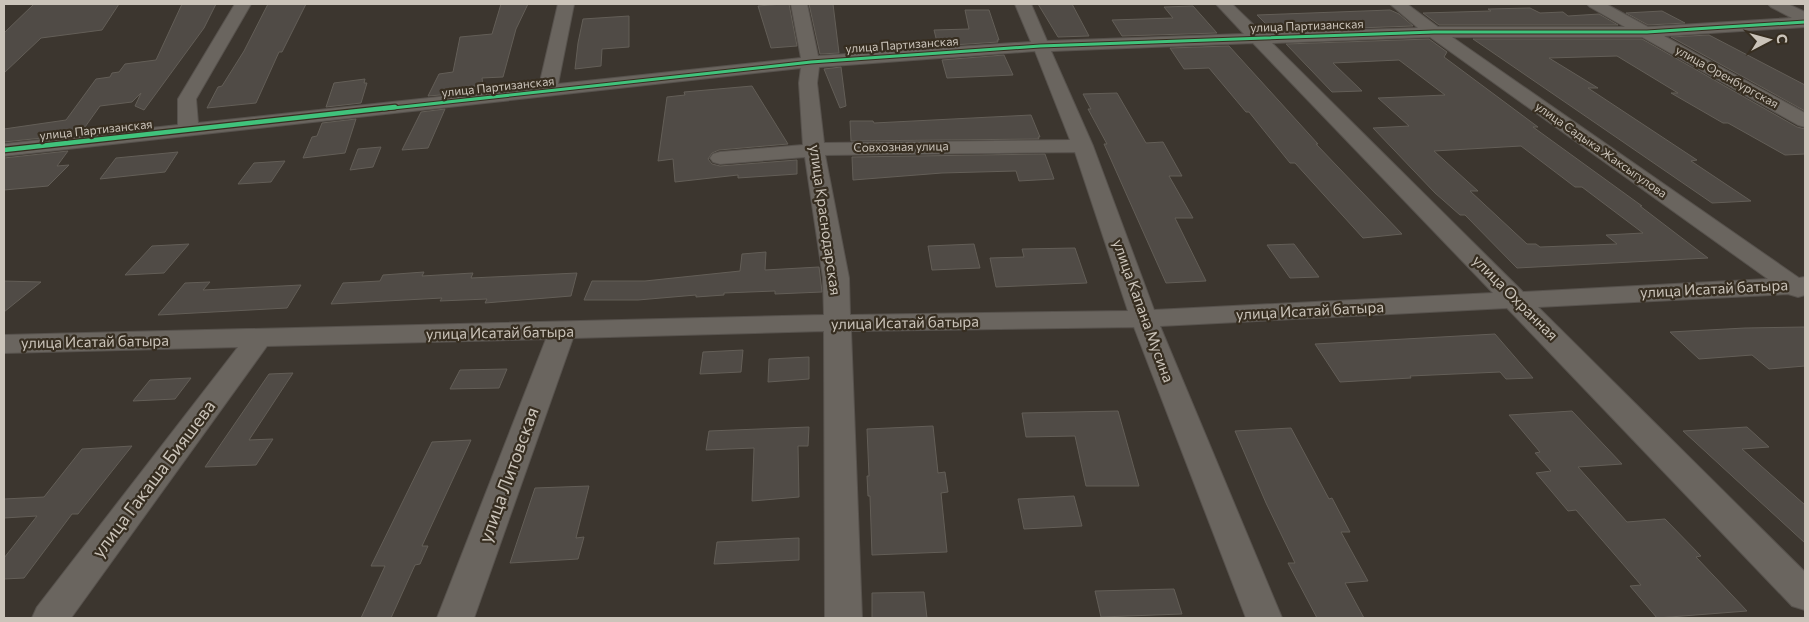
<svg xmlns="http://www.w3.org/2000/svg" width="1809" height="622" font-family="Commissioner,sans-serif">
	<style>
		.building { fill: #504b46; stroke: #635e57; fill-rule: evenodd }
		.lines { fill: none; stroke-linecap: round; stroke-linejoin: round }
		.minor-casing { stroke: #57524d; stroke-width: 2 }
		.minor { fill: #6a655f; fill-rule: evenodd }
		.cycleway-far1-casing { stroke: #372e21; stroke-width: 5 }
		.cycleway-casing { stroke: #372e21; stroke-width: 7 }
		.cycleway-far1 { stroke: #40c37c; stroke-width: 3 }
		.cycleway { stroke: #40c37c; stroke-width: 4.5 }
		.labels { text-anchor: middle; stroke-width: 4.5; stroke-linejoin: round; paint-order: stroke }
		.far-street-label { font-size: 12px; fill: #cbc4ba; stroke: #372e21 }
		.street-label { font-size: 15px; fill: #cbc4ba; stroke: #372e21 }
		.near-street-label { font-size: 18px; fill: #cbc4ba; stroke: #372e21 }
	</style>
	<rect width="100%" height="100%" fill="#3c362f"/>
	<!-- building -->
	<path class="building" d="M34,4H119L102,30L41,38L4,73V33Z
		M182,4H216L204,28L144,110L135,106L141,93L132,102L100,106L80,134L4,142V129L66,120L96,79L110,77L112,73L119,72L125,64L156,60Z
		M268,4H306L282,52H279L256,103L207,108L218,87L222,86L244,51Z
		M501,4H528L516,29L503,77L482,78L483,85L454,89L452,94L428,96L439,74L453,72L460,37L492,34Z
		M783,4H789L797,46L771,48L758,6Z
		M809,4H833L839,53L820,54Z
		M1038,4H1072L1089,36L1058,37Z
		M1193,6L1217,33L1122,36L1112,20L1173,18L1164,7Z
		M1530,8L1540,13L1563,12L1568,16L1599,14L1618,25H1439L1423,13L1491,11L1488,9Z
		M965,10H989L999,40H997L998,42L938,46L934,30L969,29Z
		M1390,10L1399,14L1413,26L1273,31L1257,15Z
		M1662,11L1685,23L1648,25L1626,13Z
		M629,16V47L602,49L601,66L575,69L578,43L583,19Z
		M1709,35L1805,85V111L1671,37Z
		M1429,39L1447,52L1444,57L1538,127H1533L1642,206H1640L1708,258L1517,268L1465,215H1460L1435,193L1373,128L1409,126L1378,98L1445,95L1399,60L1333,63L1362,91L1332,92L1286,44ZM1521,146L1575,187H1582L1643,233L1606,235L1617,244L1540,247L1536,244H1527L1470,191H1478L1434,151Z
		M1473,39H1642L1797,127L1805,129V154L1785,155L1728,123H1723L1671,93H1678L1617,56L1549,58L1598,88H1588L1697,160L1691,161L1751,201L1712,203Z
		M1229,46L1318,144H1316L1402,234L1363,238L1295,163H1290L1249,112H1246L1209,68L1184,69L1170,48Z
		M1004,55L1013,75L947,78L942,60Z
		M841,67L846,106L840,108L824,69Z
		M365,79L364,83H367L361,103L326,107L334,83Z
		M752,86L788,144L719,150L712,153L708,159L712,164L720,166L797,160V174L738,178V175L675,182L673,159L658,161L667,97L685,95L684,92Z
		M1117,93L1146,143L1163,142L1182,176H1169L1193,218H1175L1206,281L1166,283L1104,144H1107L1088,109H1091L1083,94Z
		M445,109L428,148L402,150L421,112Z
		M1031,115L1040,137H1038L1039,139L851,141L850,121H873L874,123Z
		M356,119L345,153L303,158L312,137L317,136L322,123Z
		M381,147L373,167L350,170L358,149Z
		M68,151L57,166L69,165L48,186L4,190V158Z
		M178,152L165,172L100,179L116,158Z
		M1045,154L1054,179L1019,181L1016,171L942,173L853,180L852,157Z
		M285,161L271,182L238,184L254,163Z
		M189,244L164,273L125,275L152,246Z
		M974,244L980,268L932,270L928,246Z
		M1294,244L1319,277L1290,278L1267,245Z
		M1075,248L1087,283L996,287L990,258L1024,257L1022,249Z
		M766,252L765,270L819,267L822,292L775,294V291L724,293V295L696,297V295L638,300H584L592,281H645L740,271L742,254Z
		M424,272L422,276L473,273L471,278L577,273L571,296L485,303L487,299L440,301L442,298L331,304L343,283L380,281L383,275Z
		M4,281L41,282L4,312Z
		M210,282L203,290L301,285L287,308L158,315L185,283Z
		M1805,327V366L1769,369L1752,355L1699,359L1670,332L1745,328Z
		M1495,334L1533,378L1506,379L1500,372L1410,376L1411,378L1340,382L1315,344Z
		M743,350L741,372L700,374L703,352Z
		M809,357V379L768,382L769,359Z
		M507,369L499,388L450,389L460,370Z
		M293,373L249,440L273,439L256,465L205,467L269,374Z
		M191,378L175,399L133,401L150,380Z
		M1118,411L1139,486H1086L1075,436L1026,437L1022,413Z
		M1572,411L1622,464L1578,467L1627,522L1665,519L1701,556L1696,557L1747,611L1657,618L1630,586L1641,585L1576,510L1568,511L1536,473L1551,471L1535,453L1540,452L1509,415Z
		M933,426L938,473L945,472L948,492L941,493L947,552L872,555L870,496H868L867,476H869L867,429Z
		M809,427L808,446H798L799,497L752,501L754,448L706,450L709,431Z
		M1747,427L1769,447L1742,449L1805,505V543L1683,431Z
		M1291,428L1329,499L1332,498L1350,532H1341L1368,581L1345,583L1364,618H1317L1288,563H1295L1266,503L1235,431Z
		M471,440L422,546H428L420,564L415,565L391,618H361L385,566H371L432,442Z
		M132,446L78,514H72L24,578L4,579V558L37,516L4,518V499L44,497L82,449Z
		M589,486L576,538L584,537L578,559L510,563L535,488Z
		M1074,496L1082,526L1024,529L1018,499Z
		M799,538V560L714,564L717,542Z
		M1174,589L1182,614L1101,617L1095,591Z
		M924,592L927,618H872V593Z"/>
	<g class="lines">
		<defs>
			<path id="minor" d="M235,4H251L196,99L198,123L539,86L558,4H574L558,84L801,58L791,4H807L818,56L1031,42L1015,4H1031L1047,41L1244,34L1216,4H1232L1262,33L1418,28L1390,4H1407L1438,27H1625L1590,7L1587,4H1606L1648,27L1792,18L1771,7L1768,4H1788L1805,12V27L1664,36L1805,113V127L1798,125L1642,37H1452L1799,278L1805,277V295L1798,297L1788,294L1538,307L1805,572V610L1792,606L1507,308L1160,326L1282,618H1246L1134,327L851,331L862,618H825L824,331L573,338L474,618H437L546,339L267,346L71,618H32L37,607L238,347L4,353V335L824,315L823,278L805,157L720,164L713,162L710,158L713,154L720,152L803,145L799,83L801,68L4,156V144L178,125V99ZM1430,37L1768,279L1523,292L1272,43ZM1253,43L1493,293L1154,310L1093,146L1051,51ZM1035,51L1070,140L824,143L817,83L819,67ZM1075,152L1128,311L850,315L849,278L825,155Z"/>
		</defs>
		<!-- minor casing -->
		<use href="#minor" class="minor-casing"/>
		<!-- minor -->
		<use href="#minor" class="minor"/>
		<defs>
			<path id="cycleway-far1" d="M384,109L811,62L1040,46L1434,32H1647L1805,22"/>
			<path id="cycleway" d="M4,150L395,107"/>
		</defs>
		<!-- cycleway-far1 casing -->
		<use href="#cycleway-far1" class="cycleway-far1-casing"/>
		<!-- cycleway casing -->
		<use href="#cycleway" class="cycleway-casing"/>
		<!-- cycleway-far1 -->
		<use href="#cycleway-far1" class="cycleway-far1"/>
		<!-- cycleway -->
		<use href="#cycleway" class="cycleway"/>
	</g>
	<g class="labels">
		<!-- far-street labels -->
		<g class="far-street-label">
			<text transform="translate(1307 26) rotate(-2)" y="4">улица Партизанская</text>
			<text transform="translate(902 45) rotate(-4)" y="4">улица Партизанская</text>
			<text transform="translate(1727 77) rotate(29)" y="4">улица Оренбургская</text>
			<text transform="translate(498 87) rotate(-6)" y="4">улица Партизанская</text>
			<text transform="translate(96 130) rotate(-6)" y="4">улица Партизанская</text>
			<text transform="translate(901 147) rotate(-1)" y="4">Совхозная улица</text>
			<text transform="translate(1601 150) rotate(35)" y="4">улица Садыка Жаксыгулова</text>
		</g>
		<!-- street labels -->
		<g class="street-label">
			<text transform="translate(825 220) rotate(82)" y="5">улица Краснодарская</text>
			<text transform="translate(1714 289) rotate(-3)" y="5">улица Исатай батыра</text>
			<text transform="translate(1515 298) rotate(45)" y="5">улица Охранная</text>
			<text transform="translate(1143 311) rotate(70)" y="5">улица Капана Мусина</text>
			<text transform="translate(1310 311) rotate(-3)" y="5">улица Исатай батыра</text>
			<text transform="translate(905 323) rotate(-1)" y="5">улица Исатай батыра</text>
			<text transform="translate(500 333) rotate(-1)" y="5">улица Исатай батыра</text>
			<text transform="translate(95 342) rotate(-1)" y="5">улица Исатай батыра</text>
		</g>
		<!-- near-street labels -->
		<g class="near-street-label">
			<text transform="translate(509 475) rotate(-70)" y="6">улица Литовская</text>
			<text transform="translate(154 479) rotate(-53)" y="6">улица Гакаша Бияшева</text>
		</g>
	</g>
	<!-- border -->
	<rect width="1809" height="622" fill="none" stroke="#cbc4ba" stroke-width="10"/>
	<!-- north arrow -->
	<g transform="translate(1769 40) rotate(84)" stroke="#372e21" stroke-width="4" paint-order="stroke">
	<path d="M0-4L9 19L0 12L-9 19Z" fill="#cbc4ba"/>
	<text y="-8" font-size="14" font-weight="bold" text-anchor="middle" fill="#cbc4ba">С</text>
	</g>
</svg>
